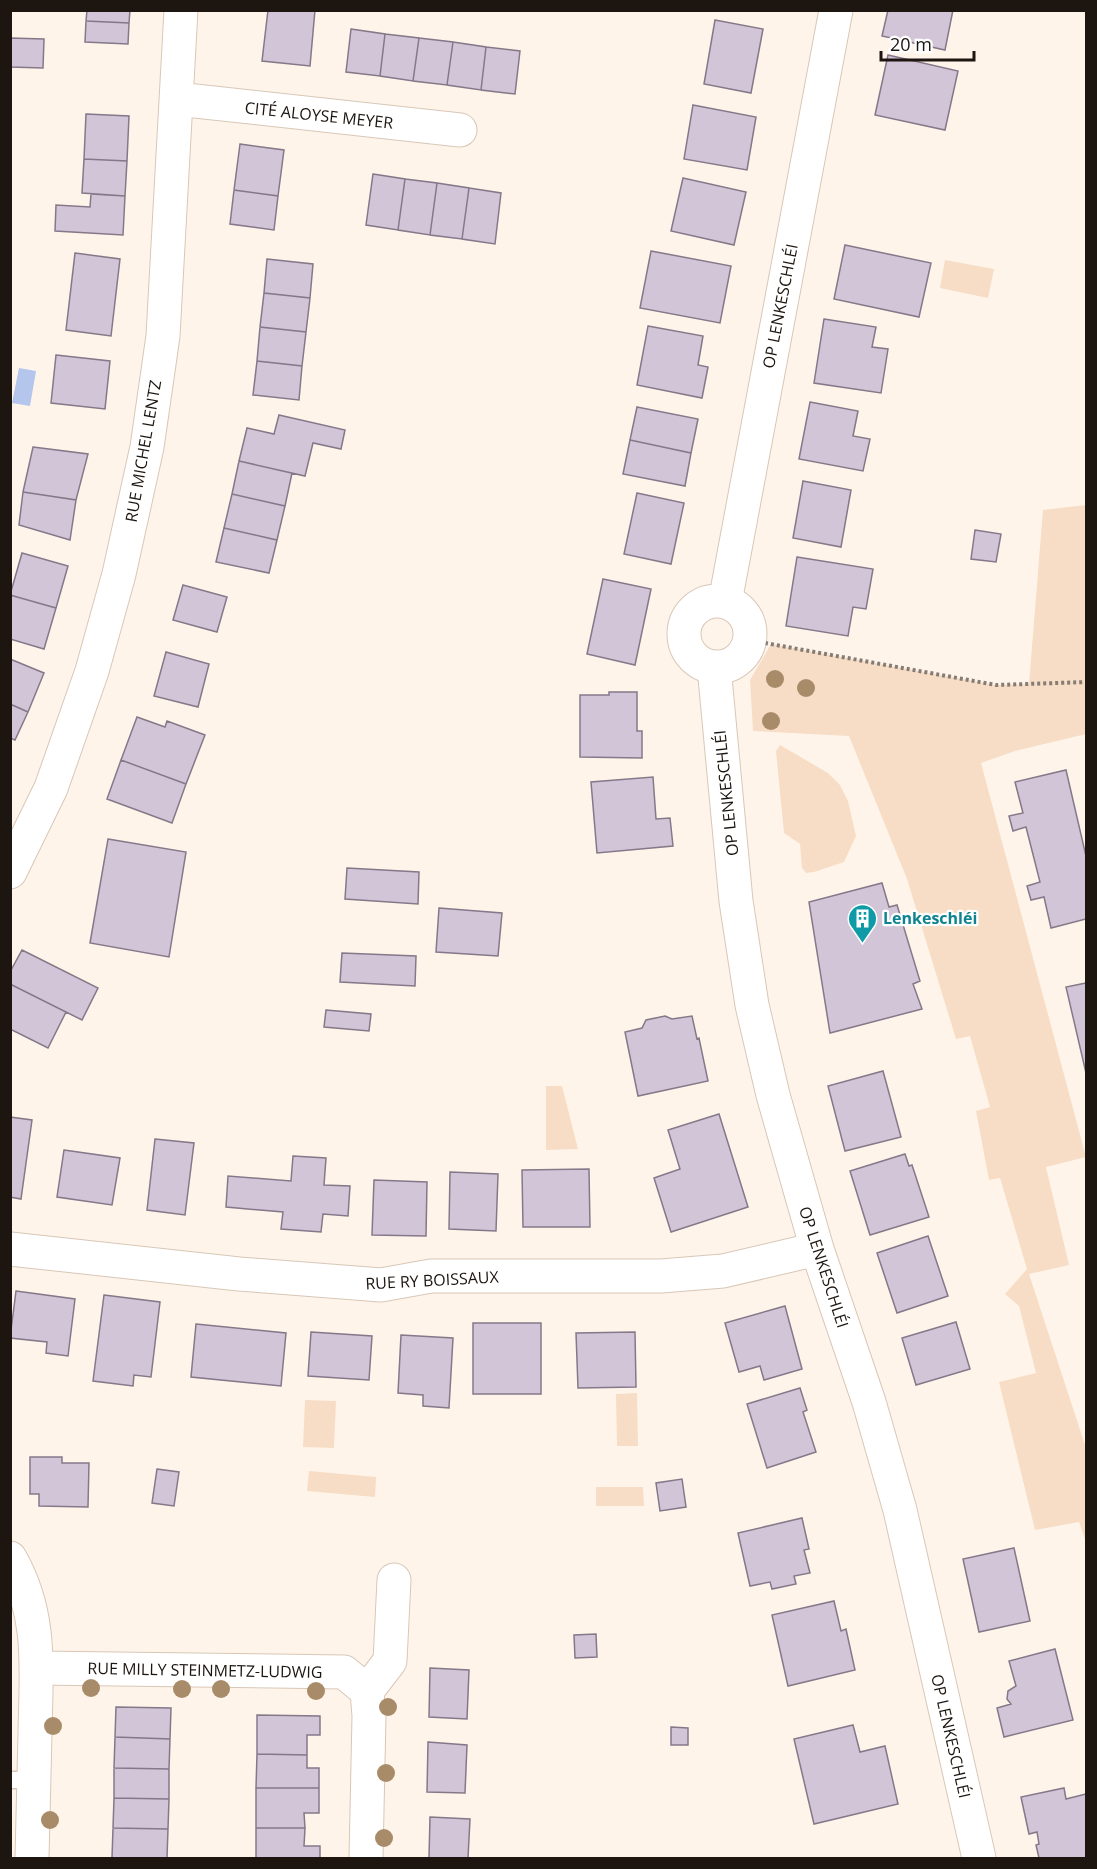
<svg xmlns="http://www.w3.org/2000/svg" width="1097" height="1869" font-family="'Open Sans',sans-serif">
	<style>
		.green { fill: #f7ddc5 }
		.water { fill: #b4c6eb }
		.building { fill: #d3c5d8; stroke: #857889; stroke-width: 1.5 }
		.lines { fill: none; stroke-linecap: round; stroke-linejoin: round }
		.service-casing { stroke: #d8c7b7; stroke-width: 19 }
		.minor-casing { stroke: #d8c7b7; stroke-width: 35 }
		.path { stroke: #857d75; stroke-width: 4; stroke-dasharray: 3 3; stroke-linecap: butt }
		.service { stroke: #fff; stroke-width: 16 }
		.minor { stroke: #fff; stroke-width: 33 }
		.tree { fill: #a88c69 }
		.labels { text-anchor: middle; stroke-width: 4.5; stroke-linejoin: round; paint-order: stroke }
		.street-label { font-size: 16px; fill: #1c1510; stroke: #fff }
		.culture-label { font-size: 16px; font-weight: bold; fill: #0d838f; stroke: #fff; text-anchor: start }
	</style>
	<rect width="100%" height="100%" fill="#fff4ea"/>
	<!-- green -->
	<path class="green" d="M945,260L994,269L988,298L940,288Z
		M1086,505V734L1015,751L981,763L1086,1157L1046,1167L1069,1265L1029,1274L1086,1448V1542L1079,1522L1035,1530L999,1382L1036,1373L1019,1306L1005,1294L1027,1269L1000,1178L989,1180L976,1111L990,1107L970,1036L956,1039L907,879L849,736L753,731L750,680L771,644L996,685L1029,684L1043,510Z
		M780,745L828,773L840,785L848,801L856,836L844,862L814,872L806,873L802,868L800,844L784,833L776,751Z
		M546,1086H562L578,1149L546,1150Z
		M637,1393L638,1446H617L616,1394Z
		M305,1400L336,1401L334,1448L303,1447Z
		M309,1471L376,1477L375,1497L307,1491Z
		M596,1487H643L644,1506H596Z"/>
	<!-- water -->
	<path class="water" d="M19,368L36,371L30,406L12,403Z"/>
	<!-- building -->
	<path class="building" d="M87,10H130L129,23L86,21Z
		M268,10H315L310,66L262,61Z
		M888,10H953L945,50L882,36Z
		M715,20L763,29L751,93L704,84Z
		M86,21L129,23L128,44L85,42Z
		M351,29L385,34L380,76L346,72Z
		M385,34L419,38L413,81L380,76Z
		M10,38L44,39L43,68L10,67Z
		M419,38L453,42L447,85L413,81Z
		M453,42L486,47L481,90L447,85Z
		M486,47L520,51L515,94L481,90Z
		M888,55L958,71L945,130L875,115Z
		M693,105L756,117L747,170L684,159Z
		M86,114L129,116L127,161L84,159Z
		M240,144L284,150L278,196L234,190Z
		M84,159L127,161L125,196L82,193Z
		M373,174L405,179L398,230L366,225Z
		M683,178L746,192L734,245L671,231Z
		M405,179L437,183L430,235L398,230Z
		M437,183L469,188L462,239L430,235Z
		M469,188L501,193L495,244L462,239Z
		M234,190L278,196L274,230L230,224Z
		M91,194L125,196L123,235L55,231L56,205L90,207Z
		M845,245L931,263L919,317L834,299Z
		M651,251L731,266L720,323L640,308Z
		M75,253L120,259L111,336L66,330Z
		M267,259L313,264L310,298L264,293Z
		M264,293L310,298L306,332L260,327Z
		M824,319L876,327L872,347L888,349L881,393L814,383Z
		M648,326L703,336L698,365L708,367L702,398L637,385Z
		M260,327L306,332L302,366L257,361Z
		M56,355L110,361L105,409L51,403Z
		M257,361L302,366L299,400L253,395Z
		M810,402L858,411L853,436L870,439L863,471L799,459Z
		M637,407L698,419L691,453L630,440Z
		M279,415L345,430L341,449L313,443L305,476L239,461L247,428L274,434Z
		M630,440L691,453L685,486L623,474Z
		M33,447L88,454L76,500L23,492Z
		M239,461L292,473L285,506L232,494Z
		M803,481L851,490L841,547L793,538Z
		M23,492L76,500L70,540L19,525Z
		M637,493L684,503L671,564L624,554Z
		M232,494L285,506L277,540L224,528Z
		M224,528L277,540L269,573L216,562Z
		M975,530L1001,534L996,562L971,559Z
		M22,553L68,566L56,608L10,595Z
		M797,557L873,569L866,609L853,607L848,636L786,626Z
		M603,579L651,589L635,665L587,654Z
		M183,585L227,597L217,632L173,620Z
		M10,595L56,608L44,649L10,639Z
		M166,652L209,664L198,707L154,696Z
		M10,659L44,673L28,712L10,704Z
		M609,692H637V731H642V758L580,757V695H609Z
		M10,704L28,712L15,740L10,738Z
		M137,717L165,727L167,721L205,735L186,784L121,760Z
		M121,760L186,784L172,823L107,799Z
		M1066,770L1086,856V919L1051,928L1044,897L1031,900L1027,886L1040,882L1026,827L1013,831L1009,816L1023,813L1015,782Z
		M653,777L656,819L670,818L673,846L597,853L591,782Z
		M108,839L186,852L169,957L90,943Z
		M347,868L419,872L418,904L345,899Z
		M882,883L889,907L897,905L920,981L913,984L922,1009L830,1033L809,902Z
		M439,908L502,913L498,956L436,952Z
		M22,950L98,988L82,1020L10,984V972Z
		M342,953L416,956L415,986L340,982Z
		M1086,983V1073L1066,987Z
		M10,984L66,1012L48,1048L10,1029Z
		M326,1010L371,1014L369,1031L324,1027Z
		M665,1016L672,1019L692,1016L697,1039L699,1038L708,1081L638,1096L625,1032L642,1028L646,1020Z
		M883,1071L901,1137L845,1151L828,1086Z
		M719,1114L748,1207L671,1232L654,1178L680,1169L668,1130Z
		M10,1117L32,1120L21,1199L10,1197Z
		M155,1139L194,1143L185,1215L147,1210Z
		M64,1150L120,1158L112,1205L57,1197Z
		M905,1154L909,1166L912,1165L929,1217L870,1235L850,1171Z
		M293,1156L326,1158L324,1185L350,1186L348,1216L323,1214L321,1232L281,1229L283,1212L226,1207L228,1176L291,1181Z
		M589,1169L590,1227H523L522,1170Z
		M450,1172L498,1174L496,1231L449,1229Z
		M374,1180L427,1182L426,1236L372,1235Z
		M928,1236L948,1296L897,1313L877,1253Z
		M16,1291L75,1299L68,1356L46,1353L47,1342L10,1338Z
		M104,1295L160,1302L151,1377L134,1375L133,1386L93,1381Z
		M785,1306L802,1369L764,1380L760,1366L739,1372L725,1323Z
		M956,1322L970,1369L916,1385L902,1338Z
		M473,1323H541V1394H473Z
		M196,1324L286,1333L281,1386L191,1377Z
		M311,1332L372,1336L369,1380L308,1376Z
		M635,1332L636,1387L578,1388L576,1333Z
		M401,1335L453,1338L449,1408L423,1406V1395L398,1393Z
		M800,1388L807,1410L803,1412L816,1452L767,1468L747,1404Z
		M30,1457H62V1463H89L88,1507L39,1506V1494H30Z
		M157,1469L179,1472L174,1506L152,1503Z
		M682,1479L686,1507L660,1511L656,1483Z
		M802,1518L809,1549L804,1550L810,1573L794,1576L796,1584L772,1589L770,1582L750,1586L738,1533Z
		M1014,1548L1030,1621L979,1632L963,1559Z
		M834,1601L841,1631L846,1629L855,1670L788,1686L772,1615Z
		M596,1634L597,1657L575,1658L574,1635Z
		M1055,1649L1073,1720L1004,1737L997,1708L1011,1704L1007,1699L1008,1691L1016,1686L1009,1661Z
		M430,1668L469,1670L467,1719L429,1717Z
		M116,1707L171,1708L170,1739L115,1737Z
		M257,1715L320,1716V1735H307V1755L257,1754Z
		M853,1725L860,1752L885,1746L898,1804L814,1824L794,1739Z
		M671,1727L688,1728V1745H671Z
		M115,1737L170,1739L169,1769L114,1768Z
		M428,1742L467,1745L465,1793L427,1792Z
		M257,1754L307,1755V1768H319V1788H256Z
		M114,1768L169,1769V1799L114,1798Z
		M256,1788H319V1813H304L305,1828H256Z
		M1064,1788L1066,1799L1086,1794V1858H1039L1036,1845L1039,1844L1037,1832L1029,1834L1021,1797Z
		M114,1798L169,1799L168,1829L113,1828Z
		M430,1817L470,1819L468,1858H429Z
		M113,1828L168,1829L167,1858H112Z
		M256,1828H305L304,1846H320V1858H256Z"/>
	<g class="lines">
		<defs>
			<path id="service" d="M10,1780H34"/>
			<path id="minor" d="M177,99L460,130
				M684 634a33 33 0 1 1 66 0a33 33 0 1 1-66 0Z
				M725,602L836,10
				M714,667L736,901L752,1005L773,1095L817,1249L869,1402L900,1510L979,1858
				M10,872L51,788L92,671L119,574L147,447L163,336L181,10
				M10,1249L239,1274L381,1285L431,1276H661L723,1271L817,1249
				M10,1558C43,1615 36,1671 35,1734C34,1775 33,1817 32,1858
				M36,1668L344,1672L367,1691
				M366,1858L369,1716L367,1691L390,1661L394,1580"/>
		</defs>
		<!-- service casing -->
		<use href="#service" class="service-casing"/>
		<!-- minor casing -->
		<use href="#minor" class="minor-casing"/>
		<!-- path -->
		<path class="path" d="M765,643L996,685L1086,682"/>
		<!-- service -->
		<use href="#service" class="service"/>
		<!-- minor -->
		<use href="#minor" class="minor"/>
	</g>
	<!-- trees -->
	<g class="tree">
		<circle cx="775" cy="679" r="9"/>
		<circle cx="806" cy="688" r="9"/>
		<circle cx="771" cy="721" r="9"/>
		<circle cx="91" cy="1688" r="9"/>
		<circle cx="182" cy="1689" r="9"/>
		<circle cx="221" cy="1689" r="9"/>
		<circle cx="316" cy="1691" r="9"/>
		<circle cx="388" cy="1707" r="9"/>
		<circle cx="53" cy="1726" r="9"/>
		<circle cx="386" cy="1773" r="9"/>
		<circle cx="50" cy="1820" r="9"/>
		<circle cx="384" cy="1838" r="9"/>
	</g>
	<!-- icons -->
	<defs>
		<symbol id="building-pin" viewBox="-11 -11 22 30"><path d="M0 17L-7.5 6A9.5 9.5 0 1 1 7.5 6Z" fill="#0f9aa8" stroke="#fff"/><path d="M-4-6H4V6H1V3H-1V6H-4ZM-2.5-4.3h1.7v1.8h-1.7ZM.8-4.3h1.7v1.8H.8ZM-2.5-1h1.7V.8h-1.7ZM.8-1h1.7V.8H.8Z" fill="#fff"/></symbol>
	</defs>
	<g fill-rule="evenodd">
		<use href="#building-pin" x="846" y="902" width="33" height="45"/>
	</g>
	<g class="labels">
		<!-- street labels -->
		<g class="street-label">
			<text transform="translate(319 115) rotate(6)" y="6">CITÉ ALOYSE MEYER</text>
			<text transform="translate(780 306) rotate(-79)" y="6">OP LENKESCHLÉI</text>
			<text transform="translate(143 451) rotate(-80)" y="6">RUE MICHEL LENTZ</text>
			<text transform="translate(726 793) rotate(-96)" y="6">OP LENKESCHLÉI</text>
			<text transform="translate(824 1267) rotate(72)" y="6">OP LENKESCHLÉI</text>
			<text transform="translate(432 1280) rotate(-3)" y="6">RUE RY BOISSAUX</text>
			<text transform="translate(205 1670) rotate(1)" y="6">RUE MILLY STEINMETZ-LUDWIG</text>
			<text transform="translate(951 1736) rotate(77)" y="6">OP LENKESCHLÉI</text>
		</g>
		<!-- culture labels -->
		<g class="culture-label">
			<text x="883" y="924">Lenkeschléi</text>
		</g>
	</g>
	<!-- border -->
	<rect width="1097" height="1869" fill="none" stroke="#1c1510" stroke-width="24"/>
	<!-- scale -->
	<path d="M881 51v9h93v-9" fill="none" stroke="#1c1510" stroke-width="3"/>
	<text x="890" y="51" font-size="18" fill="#1c1510" stroke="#ffffff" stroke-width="4.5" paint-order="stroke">20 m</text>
</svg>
